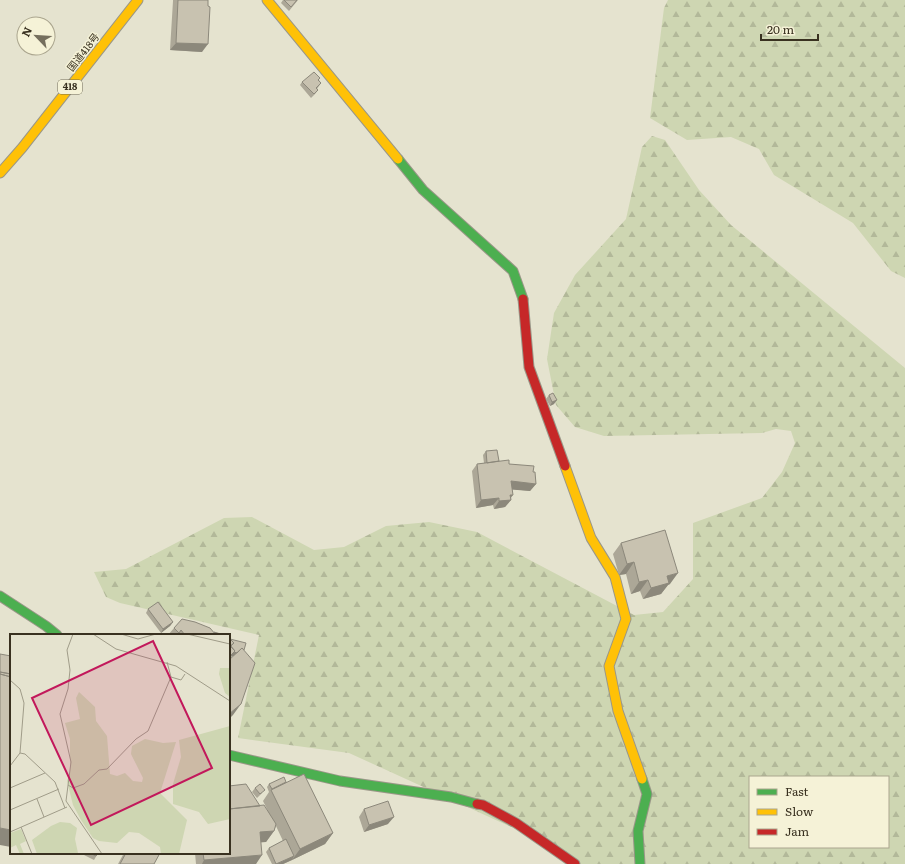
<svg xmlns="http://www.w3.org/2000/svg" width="905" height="864" font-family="Literata,'Noto Sans JP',serif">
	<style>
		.forest { fill: url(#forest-firs); fill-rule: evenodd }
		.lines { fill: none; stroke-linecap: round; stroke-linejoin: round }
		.fast-casing { stroke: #9a9788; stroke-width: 11 }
		.slow-casing { stroke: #9a9788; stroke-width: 11 }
		.jam-casing { stroke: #9a9788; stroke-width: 11 }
		.fast { stroke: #4caf50; stroke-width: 9 }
		.slow { stroke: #ffc107; stroke-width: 9 }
		.jam { stroke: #c62828; stroke-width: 9 }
		.wall { fill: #aca797 }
		.shaded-wall { fill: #8c887b }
		.building { fill: #c8c2b0; stroke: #8c887b }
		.labels { text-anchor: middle; stroke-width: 3; stroke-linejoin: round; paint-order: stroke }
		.shield { fill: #f5f2d7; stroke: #716b57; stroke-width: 1 }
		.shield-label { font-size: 9px; font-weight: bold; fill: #393120 }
		.street-label { font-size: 10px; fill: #393120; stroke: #f5f2d7 }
		.inset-road { fill: none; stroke: #a09c89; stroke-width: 1 }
		.view { fill: #c2185b; fill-opacity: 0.15; stroke: #c2185b; stroke-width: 2 }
		.inset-edge { fill: none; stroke: #393120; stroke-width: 2 }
	</style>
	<defs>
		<pattern id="forest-firs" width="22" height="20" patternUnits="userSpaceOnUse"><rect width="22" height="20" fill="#ced6b2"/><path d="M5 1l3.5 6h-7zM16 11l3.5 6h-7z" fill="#b2b899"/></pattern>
	</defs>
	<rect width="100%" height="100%" fill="#e5e3cf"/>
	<!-- forest -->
	<path class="forest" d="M668,0H905V278L891,271L853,223L774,175L759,149L731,137L687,140L650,118L664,8Z
		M652,136L665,140L699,190L731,225L905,368V864H568L542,841L349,753L238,738L259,635L120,603L106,597L94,572L126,569L224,518L252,517L314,550L344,547L386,526L429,522L477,532L634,615L663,612L693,579V523L762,498L782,472L795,443L791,431L776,429L762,433L604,436L575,427L556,405L547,359L554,313L575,275L626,219L642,147ZM750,777H888V847H750Z"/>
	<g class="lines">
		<defs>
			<path id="fast" d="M398,159L423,190L513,271L523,299
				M0,596L46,626L57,635
				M229,755L340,781L451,797L477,804
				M640,864L638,831L647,794L642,779"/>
			<path id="slow" d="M267,0L398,159
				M0,173L22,148L138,0
				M565,466L591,538L615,577L626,619L609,666L618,711L642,779"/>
			<path id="jam" d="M523,299L529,367L565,466
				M477,804L483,805L516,823L575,864"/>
		</defs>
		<!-- fast casing -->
		<use href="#fast" class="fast-casing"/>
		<!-- slow casing -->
		<use href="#slow" class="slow-casing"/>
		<!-- jam casing -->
		<use href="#jam" class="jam-casing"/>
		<!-- fast -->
		<use href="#fast" class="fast"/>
		<!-- slow -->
		<use href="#slow" class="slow"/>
		<!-- jam -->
		<use href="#jam" class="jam"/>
	</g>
	<!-- wall -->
	<path class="wall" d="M173,0H208L202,52L170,50L173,1Z
		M283,0H298L289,11L281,3Z
		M319,80L321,83L317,89L318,90L315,94L311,98L300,85L302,82Z
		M549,395L554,404L550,406L546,399Z
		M486,451L499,461L509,464L533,472L536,484L530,491L512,489L511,500L505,507L494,509L493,505L476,508L472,471L477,464L484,463L483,455Z
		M621,543L670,584L668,585L661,594L643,599L640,591L631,594L626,574L619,575L613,554Z
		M148,609L173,622L170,626L161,633L146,613Z
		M174,628L214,632L226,635H168Z
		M286,782L333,833L325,844L292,860L283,864H272L266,852L269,848L283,841L276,826L274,831L266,842H261L256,864H196L195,853H229L260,806L268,811L263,801L269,792L267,787L269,784Z
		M255,788L262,793L257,798L252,792Z
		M364,809L388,824L364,832L359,817Z
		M85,853H98L94,860L84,855Z
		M124,853H160L154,864H118Z"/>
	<!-- shaded-wall -->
	<path class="shaded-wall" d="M176,43L208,44L202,52L170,50Z
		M557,400L554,404L550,406L552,402Z
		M511,481L536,484L530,491L506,489Z
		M510,495H513L509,500H511L505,507L494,509L499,501Z
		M499,498L493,505L476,508L481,500Z
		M634,562L626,574L619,575L627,564Z
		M678,573L670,584L668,585L661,594L643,599L651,588L667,576Z
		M648,580L640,591L631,594L639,582Z
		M173,622L170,626L161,633L163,629Z
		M230,651L243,654L240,658L232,656L229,660Z
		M241,704L233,715L229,719V714Z
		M394,817L388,824L364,832L369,825Z
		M0,828L11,830V847L0,845Z
		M274,831L266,842L253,843L260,832Z
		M333,833L325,844L292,860L300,849Z
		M262,855L256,864H202L204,860Z
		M294,856L292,860L283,864H277Z"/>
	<!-- building -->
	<path class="building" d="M178,0H208V6L210,7L208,44L176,43Z
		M284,0H297L291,7Z
		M314,72L320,78L318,80L321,83L316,88L318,90L314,94L302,82Z
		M553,393L557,400L552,402L549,395Z
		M497,450L499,461L487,463L486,451Z
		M509,460V464L534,466L533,472H535L536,484L511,481L513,495H510L511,500L499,501V498L481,500L477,464Z
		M665,530L678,573L667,576L669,583L651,588L648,580L639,582L634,562L627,564L621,543Z
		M158,602L173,622L163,629L148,609Z
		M182,619L195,622L210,628L216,635H185L181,630L179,633L174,628Z
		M214,632L224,635H216Z
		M229,638L234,643L230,646L235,651L229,657Z
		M230,639L246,643L244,650L242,648L237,653L234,652L235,651L231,646L234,643Z
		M242,648L255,663L241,704L229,714V660Z
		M0,654L11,656V674L0,672Z
		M0,672L11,674V677L0,674Z
		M0,674L11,677V830L0,828Z
		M304,774L333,833L300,849L271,790Z
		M284,777L286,782L272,789L269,784Z
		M246,784L260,806L229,809V786Z
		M260,784L265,790L260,794L255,788Z
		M388,801L394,817L369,825L364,809Z
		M264,805L276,824L274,831L260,832L262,855L204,860L203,853H229V809Z
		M286,839L294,856L276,864L269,848Z
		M90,853H98L96,856Z
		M126,853H160L154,864H120Z"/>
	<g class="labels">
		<!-- shield labels -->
		<rect class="shield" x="58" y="80" width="24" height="14" rx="3"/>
		<g class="shield-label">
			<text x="70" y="90">418</text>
		</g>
		<!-- street labels -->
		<g class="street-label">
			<text transform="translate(83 52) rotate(-52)" y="4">国道418号</text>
		</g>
	</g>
	<!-- overview -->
	<g transform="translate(10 634)">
		<rect width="220" height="220" fill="#e5e3cf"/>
		<path d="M210,34H220V63L215,59L209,40ZM69,58L85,73L86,87L97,102L100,140L107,142L115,139L123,147L132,148L133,144L121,120L122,112L135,105L153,109L166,108L150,159L177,186L169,220H151L150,213L129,199L119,198L107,209L89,207L83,204L71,186L63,171L57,147L60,138V105L55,89L70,85L66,64ZM220,92V185L198,190L189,178L163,170V150L171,123L169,106ZM50,188L60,189L67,194L65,205L68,219L27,220L22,206L41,192Z" fill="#ced6b2"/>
		<path d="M11,195L16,207L10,210L14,220H10L6,211L0,214V199Z" fill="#ced6b2"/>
		<path class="inset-road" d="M63,0L57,16L60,36L58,55L50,80L61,128L56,167L92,220M83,0L106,15L166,32L220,67M111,0L128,5L146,0M177,0L220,10M157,28L161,43L171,46L175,40M0,46L10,55L14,69L10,119L0,132M10,119L15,120L45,148L55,174M58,151L63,154L74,150L89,136L97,135L126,105L138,97L161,43M0,154L35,139M27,165L34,183M0,176L49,155M11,193L22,220M0,198L57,173"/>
		<path class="view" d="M143,7L202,134L81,191L22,64Z"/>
		<rect width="220" height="220" class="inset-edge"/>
	</g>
	<!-- legend -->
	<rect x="749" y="776" width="140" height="72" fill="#f5f2d7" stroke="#aaa58e"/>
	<rect x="757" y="789" width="20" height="6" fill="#4caf50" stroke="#aaa58e"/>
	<text x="785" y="796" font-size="12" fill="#393120">Fast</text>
	<rect x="757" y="809" width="20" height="6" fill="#ffc107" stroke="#aaa58e"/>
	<text x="785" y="816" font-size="12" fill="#393120">Slow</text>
	<rect x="757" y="829" width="20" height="6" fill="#c62828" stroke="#aaa58e"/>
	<text x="785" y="836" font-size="12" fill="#393120">Jam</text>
	<!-- north arrow -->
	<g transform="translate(36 36) rotate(295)"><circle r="19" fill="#f5f2d7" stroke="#aaa58e"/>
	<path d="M0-3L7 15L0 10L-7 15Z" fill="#756f5d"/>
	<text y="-6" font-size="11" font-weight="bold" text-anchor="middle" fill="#393120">N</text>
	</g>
	<!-- scale -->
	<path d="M761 34v6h57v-6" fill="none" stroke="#393120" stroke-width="2"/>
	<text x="767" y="34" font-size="12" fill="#393120" stroke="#f5f2d7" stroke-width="3" paint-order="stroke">20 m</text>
</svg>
